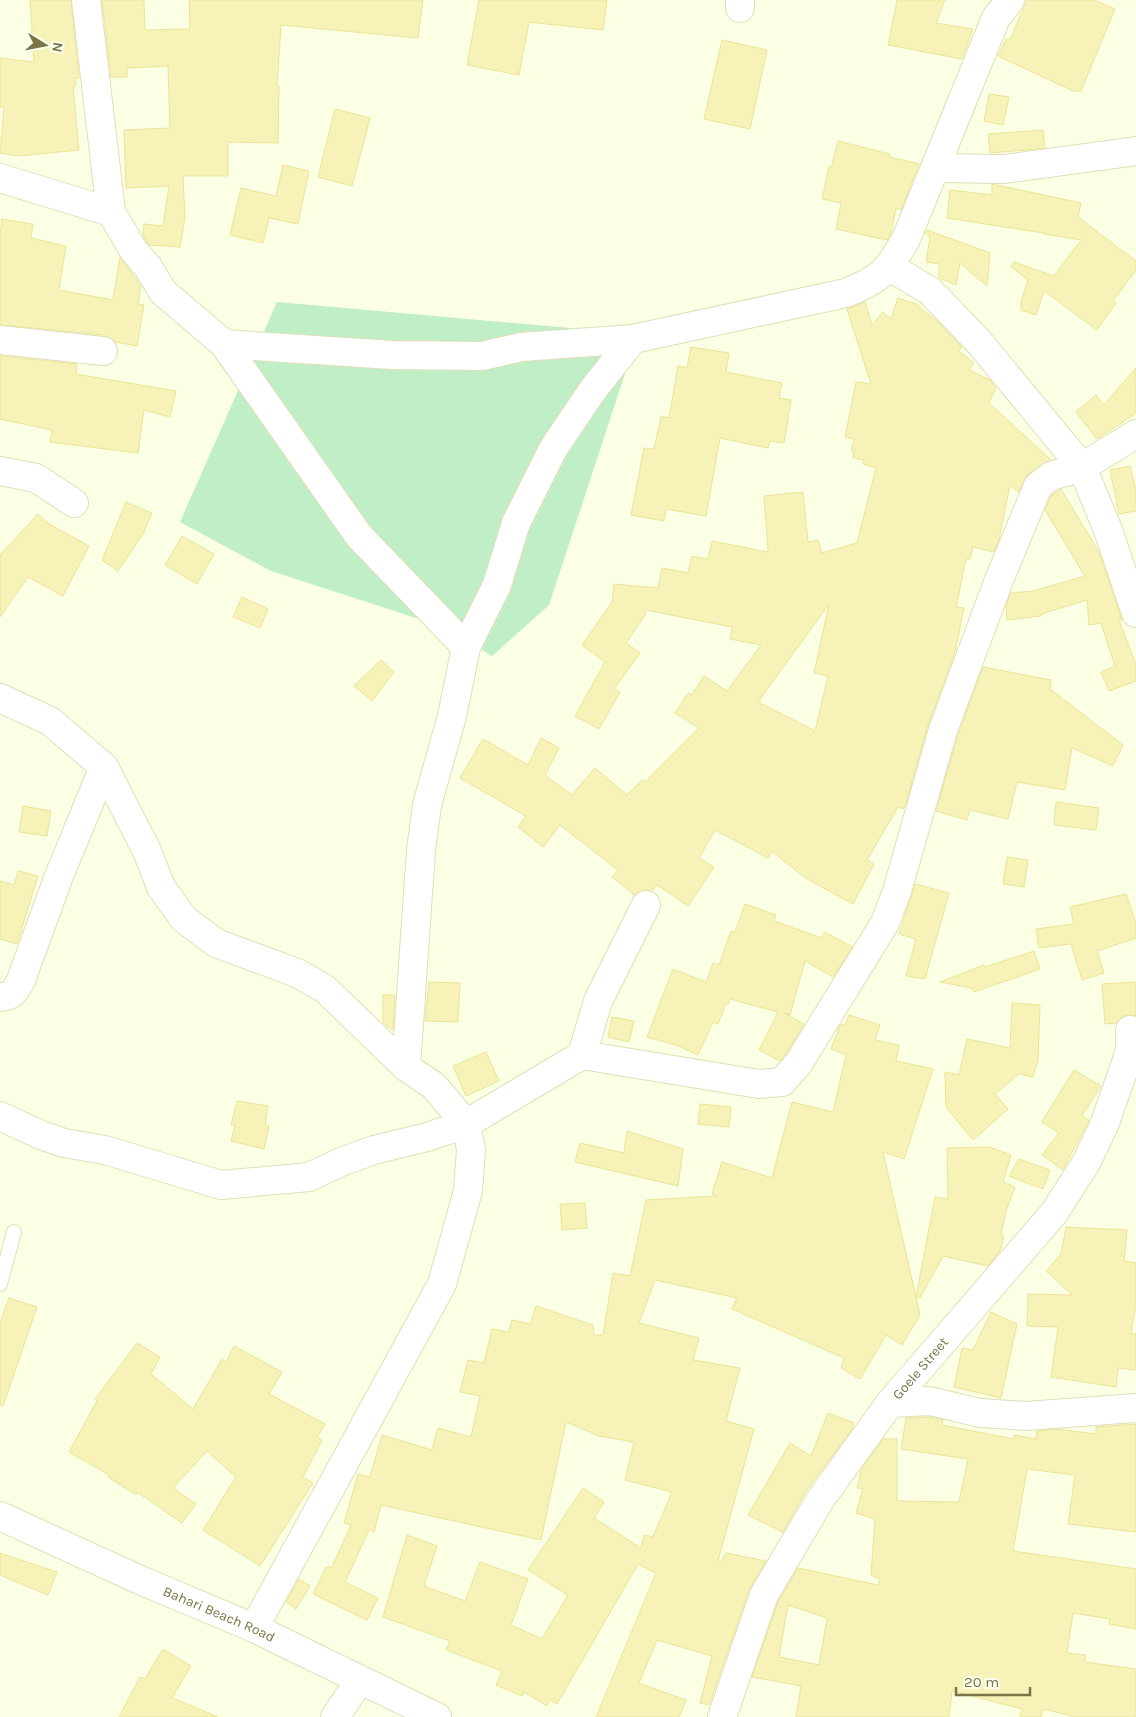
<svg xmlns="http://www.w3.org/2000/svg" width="1136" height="1717" font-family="Karla,sans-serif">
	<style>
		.green { fill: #c0eec6 }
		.building { fill: #f7f2b8; stroke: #ebe497; fill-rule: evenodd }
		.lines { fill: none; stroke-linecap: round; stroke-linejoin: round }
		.service-casing { stroke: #dfdfb8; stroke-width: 16 }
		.minor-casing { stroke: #dfdfb8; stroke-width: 30 }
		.tertiary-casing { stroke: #dfdfb8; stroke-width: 30 }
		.service { stroke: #fff; stroke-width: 14 }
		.minor { stroke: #fff; stroke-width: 28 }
		.tertiary { stroke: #fff; stroke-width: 28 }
		.labels { text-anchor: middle; stroke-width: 4.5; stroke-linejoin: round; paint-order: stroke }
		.street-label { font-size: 14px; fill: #7a7446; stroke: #fcffec }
	</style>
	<rect width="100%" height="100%" fill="#fbffe3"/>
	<!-- green -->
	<path class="green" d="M277,302L638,334L549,605L492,656L447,628L271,571L180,522Z"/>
	<!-- building -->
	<path class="building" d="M30,0H71L79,78H75L76,86L73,87L79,150L19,156L0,153L4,108L0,107V58L34,62Z
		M102,0H144L145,30L190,29L189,0H423L418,38L281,25L277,86H279L278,143L228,142V176H183L185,218L180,247L149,245L143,235L144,224L163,226L169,186L126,188L124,130L170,128L168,66L127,68V77H111Z
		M479,0H607L603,30L529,22L519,75L467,65Z
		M897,0H945L936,23L973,29L962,59L888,45Z
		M1027,0H1094L1115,9L1081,91H1073L998,56L1006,39L1010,40Z
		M722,40L767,50L750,129L704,119Z
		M989,94L1009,97L1003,125L984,121Z
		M335,109L370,118L352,186L318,177Z
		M1043,130L1045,148L990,153L988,134Z
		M838,141L890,154V157L919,164L901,210L896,208L891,233L887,240L836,229L841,203L822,199L829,167L831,168Z
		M283,165L309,171L298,224L269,218L263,243L230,235L241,188L276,196Z
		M992,184L1081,203L1078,217L1136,261V270L1113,301L1116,303L1097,330L1044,291L1036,315L1021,310V302L1028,280L1011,267L1014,262L1054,276L1081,240L1044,234L1045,232L1043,233L947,218L950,190L992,195Z
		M2,219L33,224L31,238L66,246L59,290L113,300L120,257L141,286L138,304L144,305L137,346L115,342L105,335L0,325V234Z
		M927,230L990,253L987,286L960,263L956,285L939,278V264L926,262L930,237L925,233Z
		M898,298L916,304L938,322L962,347L959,351L974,363L969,370L990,380L996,388L989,403L1051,460L1028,474L1019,492L1010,485L999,540L994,552L973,547L970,559H966L956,607L964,608L955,652L928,725L906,803L903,809L898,807L867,860L874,864L853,904L807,879L771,851L768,858L715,830L699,858L714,867L688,906L657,885L652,891L645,890L634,895L612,877L618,870L560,825L543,847L518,827L526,816L460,778L483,739L528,765L541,738L559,748L545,775L572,795L595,768L627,795L642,780L645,782L699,728L675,713L688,693L692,695L704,676L727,691L761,645L730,639L732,627L646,610L645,615L626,643L640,653L614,689L620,692L599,729L575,716L605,662L582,645L612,602L614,584L658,588L662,568L688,573L692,556L708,559L712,541L768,552L764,496L803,492L808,542L818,540L822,553L857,543L876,468L863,464L864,460L853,458L854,451L851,450L854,439L845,437L856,382L871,384L847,309L865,302L872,325L883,312L891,319ZM829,604L814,673L828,676L815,731L758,702Z
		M691,347L729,353L726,372L782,383L779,398L791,400L784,443L770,441L768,448L720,438L706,516L666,509L664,521L631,515L644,448L654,449L661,416L669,418L678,366L687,368Z
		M0,356L77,364L76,374L176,391L170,417L144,410L138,453L50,442L52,430L0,419Z
		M1136,368V413L1097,439L1076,412L1096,395L1104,405Z
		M1130,466L1136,490V511L1119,514L1110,470Z
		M1061,489L1099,552L1122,620H1119L1136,665V681L1109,691L1101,672L1115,666L1101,623L1089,625L1087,600L1041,614V616L1007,620L1006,605L1011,593L1033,591L1085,576L1045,510L1051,496Z
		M126,502L152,513L143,534L118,571L102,560Z
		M38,514L49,524L89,546L63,596L28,577L0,617V555Z
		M182,536L214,554L197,584L165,565Z
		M242,597L268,609L260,628L233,617Z
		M381,660L394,672L372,701L354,686Z
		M983,667L1051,680L1050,689L1123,745L1113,766L1072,748L1065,790L1017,782L1008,819L970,810L967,820L936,811L958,735Z
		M1056,802L1099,808L1096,830L1054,825Z
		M23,806L51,811L47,836L19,832Z
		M1007,857L1028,860L1024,887L1003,884Z
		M18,871L38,876L17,944L0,939V881L14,885Z
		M915,884L949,893L925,979L906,976L916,939L899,934Z
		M1126,894L1136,923V938L1097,951L1104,973L1082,980L1071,944L1039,948L1036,929L1074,924L1070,907Z
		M745,904L776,915L774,921L822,938L825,932L852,947L833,977L805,961L790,1015L784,1013L804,1024L785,1055L780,1061L759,1050L778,1012L730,999L728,1004L726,1003L718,1024L713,1022L698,1055L676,1045L647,1037L673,969L706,982L713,963L719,965L731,931L735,932Z
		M1034,951L1040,969L974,992L972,988L940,982L984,965L985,967Z
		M429,982L460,983L458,1022L425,1021Z
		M1136,982V1016H1123L1116,1023L1105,1024L1102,984Z
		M383,995H395L393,1030L383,1023Z
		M1012,1003L1040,1005L1038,1060L1033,1077L1019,1074L995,1094L1008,1109L973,1140L946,1107L945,1072L959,1075L967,1039L1010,1048Z
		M849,1015L880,1025L875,1040L899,1045L896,1061L933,1069L904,1159L883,1152L920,1315L902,1345L886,1335L860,1379L841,1368L844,1358L732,1309L737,1298L655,1280L639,1323L699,1338L693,1360L740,1368L726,1421L754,1429L718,1561L721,1562L726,1553L766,1561L749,1590L709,1705L700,1703L712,1656L657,1640L639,1683L686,1700L679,1717H596L656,1573L638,1564L557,1704L550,1700L547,1706L524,1692L522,1696L496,1685L502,1671L446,1650L450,1641L383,1617L407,1535L437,1546L424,1586L465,1601L480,1562L528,1579L511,1625L542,1639L568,1595L528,1570L583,1488L604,1502L594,1518L641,1548L644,1535L653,1537L672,1492L625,1480L634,1442L599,1436L566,1422L541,1540L381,1505L374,1532L369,1530L345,1582L378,1598L367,1620L313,1594L326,1567H332L351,1525L344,1523L358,1474L370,1477L382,1435L432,1450L438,1428L471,1437L480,1396L460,1392L468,1360L484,1363L492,1329L509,1332L512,1320L530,1324L536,1306L593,1325L594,1335H603L613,1273L630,1276L646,1200L716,1196L712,1194L722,1162L772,1178L792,1102L833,1112L846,1055L831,1049L839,1028L841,1024L845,1026Z
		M612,1017L634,1021L629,1042L608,1037Z
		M486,1052L499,1081L466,1096L453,1066Z
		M1074,1070L1101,1086L1082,1116L1089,1120L1063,1170L1042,1155L1059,1133L1042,1122Z
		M237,1101L268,1106L265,1125L269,1126L264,1149L231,1141L235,1125H231Z
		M700,1104L731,1107L729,1127L698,1124Z
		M627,1131L683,1149L678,1186L575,1162L580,1143L624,1153Z
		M989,1147L1011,1155L1003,1182L1015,1187L1006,1211L1001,1235L1004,1236L1000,1251L988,1266L943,1256L920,1298L916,1297L935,1197L948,1199L947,1148Z
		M1019,1159L1050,1170L1043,1189L1009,1176Z
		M585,1203L587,1228L562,1230L560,1204Z
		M1066,1227L1127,1230L1124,1261L1136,1263V1304L1131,1334H1136V1370L1118,1368L1116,1387L1051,1377L1058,1327L1027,1326L1028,1294L1072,1295L1046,1271L1061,1254Z
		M9,1298L37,1307L3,1406L0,1405V1323Z
		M991,1312L1017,1324L1001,1398L954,1387L962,1348L973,1350Z
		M137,1343L160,1357L151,1374L193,1409L222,1359L226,1362L234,1346L282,1372L269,1394L325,1424L317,1438L322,1440L303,1477L313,1483L260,1566L203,1530L236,1477L207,1451L173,1488L196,1504L182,1523L137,1492L136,1495L108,1477L109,1475L69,1452L97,1401L95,1399Z
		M828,1413L854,1423L851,1431L806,1491L783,1532L748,1515L790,1443L811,1456Z
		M929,1417L943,1420L942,1425L1014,1439V1435L1036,1439L1037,1431L1058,1429L1096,1434V1427L1136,1424V1532L1068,1524L1075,1475L1027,1469L1013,1551L1136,1569V1629L1109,1624L1110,1619L1073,1613L1067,1653L1086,1655L1085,1662L1136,1669V1717H1076L1043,1709L1041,1717H1020L1022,1709L952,1691L949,1717H796L801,1686L752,1677L778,1602L798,1568L878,1585L880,1580L871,1575L875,1519L856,1513L863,1489L857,1488L862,1468L883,1439H897V1501L959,1502L968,1459L901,1449L906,1418ZM788,1605L827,1618L819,1665L779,1657Z
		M0,1553L57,1572L48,1595L0,1575Z
		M299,1579L310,1586L296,1609L286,1602Z
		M163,1649L191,1666L172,1698L218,1717H119L140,1677L145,1679Z"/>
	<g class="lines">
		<defs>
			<path id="service" d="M0,1284L14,1232"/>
			<g id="minor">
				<path d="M86,0L111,212L134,251L148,267L163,292L224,344L359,536L466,647"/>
				<path d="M740,8V0"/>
				<path d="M935,168L1004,169L1136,151"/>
				<path d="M0,178L111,212"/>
				<path d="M890,267L930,291L979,342L1082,467L1108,530L1136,613"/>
				<path d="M0,340L103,351"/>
				<path d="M224,344L392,355L482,356L521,347L633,339"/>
				<path d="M0,471L36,478L74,503"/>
				<path d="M0,698L50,721L104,767L147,851L161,887L184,919L216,943L297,973L325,989L406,1067L434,1086L466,1124L471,1150L468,1191L442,1284L254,1628"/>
				<path d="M0,997C12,997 16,990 21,980L59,876L104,767"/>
				<path d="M582,1055L598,1001L646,905"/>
				<path d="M406,1067L421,850L427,805L452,716L466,647L497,585L516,523L553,449L592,391L633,339L846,293C881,279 887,272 906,239L996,18L1010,0"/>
				<path d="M0,1116L41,1135L64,1143L105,1150L221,1185L309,1177L341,1162L374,1150L427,1137L466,1124L582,1055L759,1084L782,1082L798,1064L885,923L897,891L943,730L999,580L1038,486L1051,476L1082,467L1136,434"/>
				<path d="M890,1403L930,1401L980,1413L1025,1416L1136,1408"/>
				<path d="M335,1717L360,1680"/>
				<path id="s1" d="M722,1717L764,1595L820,1500L890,1403L1054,1213L1086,1163L1105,1123L1130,1051V1030"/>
			</g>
			<g id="tertiary">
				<path id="s2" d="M0,1516L140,1580L254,1628L437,1717"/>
			</g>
		</defs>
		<!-- service casing -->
		<use href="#service" class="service-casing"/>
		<!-- minor casing -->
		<use href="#minor" class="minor-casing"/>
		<!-- tertiary casing -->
		<use href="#tertiary" class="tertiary-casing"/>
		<!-- service -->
		<use href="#service" class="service"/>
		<!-- minor -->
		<use href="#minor" class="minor"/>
		<!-- tertiary -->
		<use href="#tertiary" class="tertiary"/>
	</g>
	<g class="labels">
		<!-- street labels -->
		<g class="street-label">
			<text dy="5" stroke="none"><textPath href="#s1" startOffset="405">Goele Street</textPath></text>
			<text dy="5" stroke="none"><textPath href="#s2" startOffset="240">Bahari Beach Road</textPath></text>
		</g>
	</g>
	<!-- north arrow -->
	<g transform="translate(45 45) rotate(100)" stroke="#fcffec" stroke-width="4" paint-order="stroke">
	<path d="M0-4L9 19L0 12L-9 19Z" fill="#7a7446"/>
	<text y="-8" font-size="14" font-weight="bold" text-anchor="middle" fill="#7a7446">N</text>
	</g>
	<!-- scale -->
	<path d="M956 1687v8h74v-8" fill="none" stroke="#7a7446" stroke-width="2.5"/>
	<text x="964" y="1687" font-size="15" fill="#7a7446" stroke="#fcffec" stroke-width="4" paint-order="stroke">20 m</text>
</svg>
